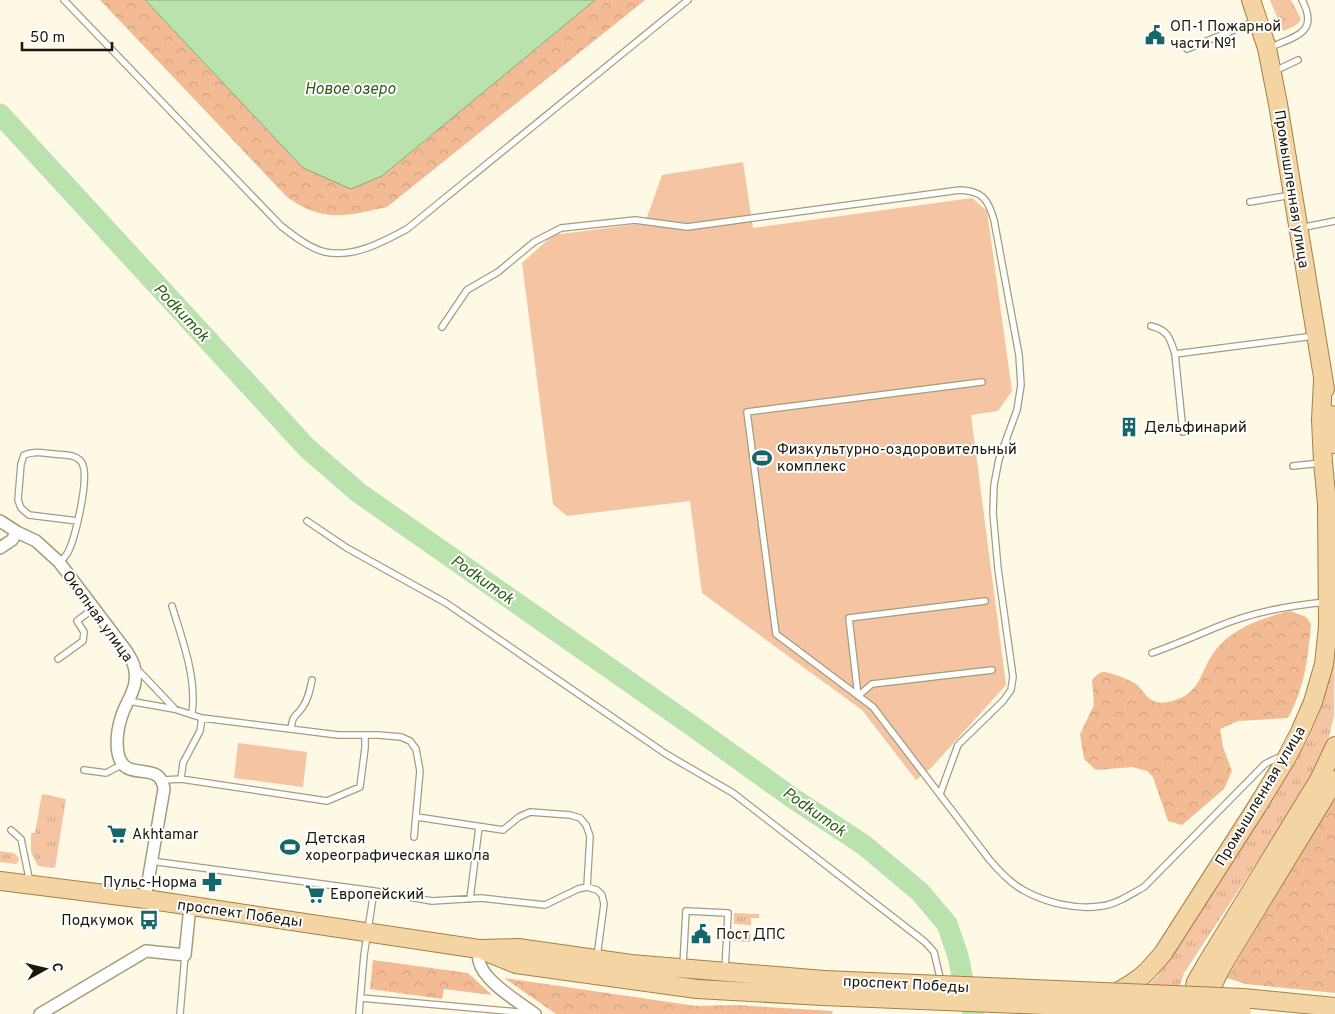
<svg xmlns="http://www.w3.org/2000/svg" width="1335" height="1014" font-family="Overpass,sans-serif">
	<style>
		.grass { fill: url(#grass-tufts) }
		.forest { fill: url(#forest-crowns) }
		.pitch { fill: #f5c4a2 }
		.water { fill: #bae2ac; stroke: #8ba67c }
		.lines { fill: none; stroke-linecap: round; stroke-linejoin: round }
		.river { stroke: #bae2ac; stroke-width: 21 }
		.lane-casing { stroke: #a49d7c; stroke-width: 8 }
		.street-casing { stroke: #a49d7c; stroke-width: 14 }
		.primary-casing { stroke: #a48046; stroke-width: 20 }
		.lane { stroke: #fff; stroke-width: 5.5 }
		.street { stroke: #fff; stroke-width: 11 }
		.primary { stroke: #f4d4a3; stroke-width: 18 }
		.primary-bridge-casing { stroke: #a48046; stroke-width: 20; stroke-linecap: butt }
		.primary-bridge { stroke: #f4d4a3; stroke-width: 18 }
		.labels { text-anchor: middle; stroke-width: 4; stroke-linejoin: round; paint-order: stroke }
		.poi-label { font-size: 15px; fill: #1c190c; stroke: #fff; text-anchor: start }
		.street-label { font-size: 15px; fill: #1c190c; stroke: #fff }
		.water-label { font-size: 16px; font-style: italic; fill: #2d5d17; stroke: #fff }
	</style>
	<defs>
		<pattern id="grass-tufts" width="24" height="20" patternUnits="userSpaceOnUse" patternTransform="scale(1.25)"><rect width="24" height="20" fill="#f5c4a2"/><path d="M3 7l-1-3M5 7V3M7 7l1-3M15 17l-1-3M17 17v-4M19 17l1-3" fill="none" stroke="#d1a88a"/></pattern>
		<pattern id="forest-crowns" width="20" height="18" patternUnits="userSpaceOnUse" patternTransform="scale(1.25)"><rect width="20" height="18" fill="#f3bb94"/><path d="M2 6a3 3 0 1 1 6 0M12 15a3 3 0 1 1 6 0" fill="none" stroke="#d0a07e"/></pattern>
	</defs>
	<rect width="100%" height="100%" fill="#fdf9e4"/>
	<!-- grass -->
	<path class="grass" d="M1270,0H1291L1301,19C1298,26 1290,28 1283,31Z
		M1335,625L1334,716L1327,744L1313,777L1184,973L1176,998L1141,992L1157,977L1309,738L1320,711L1329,681Z
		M42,794L66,799L55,868L38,866L31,852V833H35Z
		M0,851L14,853L19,858L18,862L16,864L0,862Z
		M734,913L759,914V918H751V925L734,924Z
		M734,930H751L750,942L733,941Z"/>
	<!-- forest -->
	<path class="forest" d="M100,0H145L303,168L382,176L595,0H645L387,207C347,216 323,223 287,197Z
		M1290,611L1306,617L1311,624C1308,658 1305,687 1288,718L1238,721L1220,729L1223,747L1232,771L1224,789L1182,825L1168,821L1153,777L1147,771L1132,767L1096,770L1084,759L1080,734L1094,705L1092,680C1096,676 1099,672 1104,672C1110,672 1133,681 1136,684C1142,689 1146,697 1152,700C1159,705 1171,702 1178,699C1199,692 1201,672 1212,655C1229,629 1261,618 1290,611Z
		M1335,798V993L1246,984L1227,978Z
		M373,960L468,973L492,995L444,989L442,999L370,989Z
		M504,978L696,1006L735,1005L833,1011L832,1014H556Z"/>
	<!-- pitch -->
	<path class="pitch" d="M743,162L753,228L972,198L987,211L1012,391L998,411L971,415L1006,685L931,768L916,780L862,710L702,593L690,501L567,516L553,504L522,263L553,235L645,223L662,175Z
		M238,743L307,752L303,787L234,778Z"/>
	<!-- water -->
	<path class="water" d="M145,0H595L382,176L351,189L303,168Z"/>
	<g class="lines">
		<!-- river -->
		<path class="river" d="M0,114L307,448L359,493L688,723L794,799L864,845L920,892L947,924L958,956L966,994L974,1014"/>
		<defs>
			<path id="lane" d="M64,0L281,226C294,236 309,248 325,252C354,258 383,242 407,229L688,0
				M1269,48C1294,36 1320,34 1302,0
				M1187,49L1256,21
				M1272,70L1279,69L1298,60
				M1250,202L1291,195
				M1300,228L1335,221
				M1151,326C1168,330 1170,338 1175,354
				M442,327L467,290L498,272L534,242L561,228L635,220L687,227L960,190C982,191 988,199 994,220L1019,355L1021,385L1017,410L999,459L994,485L993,513L998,569L1013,677L1011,690L1003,701L958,745L940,794
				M982,382L747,412L776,634L873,707L989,859C999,871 1010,883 1023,890C1046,903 1076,910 1102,906C1117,904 1131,894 1144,887L1265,764L1277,758L1281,759
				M1183,432L1175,354L1314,336
				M1293,466L1321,463
				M307,521L347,548L446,603L666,754L733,793L925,942L934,952L941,982
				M59,562C62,560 65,557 67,554C75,540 90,477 82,463C77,454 64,455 54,454C43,453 35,451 24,455L21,464L18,500L21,508L29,515L78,521
				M172,606C182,639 197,678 192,713
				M1152,653C1175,645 1195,636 1217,627C1252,612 1288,606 1326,602
				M58,659L83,641L84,632L77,621L94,608
				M136,668L174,708
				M858,696L849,618L985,601
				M858,696L872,684L992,670
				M129,701L174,709L202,718L338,735H378L401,737L410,741L416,749L420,771L414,837
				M291,729C293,714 294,719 302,708C308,700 310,690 312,680
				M84,770L106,773L123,764
				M181,779L183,763L200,731L202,718
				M163,780L181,779L327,801L360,787L365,748V735
				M417,817L503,830L519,817L530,812L570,815L580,818L586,825L590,836L587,887
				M11,830L21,839L30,883
				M151,861L374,891
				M470,899L479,827
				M683,965L686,911L728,913L725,970
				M361,998L530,1013
				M180,1014L185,955
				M359,1014L364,955L374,891L432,901L481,898L545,905L578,889L587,887L597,890L602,895L604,904L597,957"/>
			<path id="street" d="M0,521L17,532L36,541L59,562L127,652C129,656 133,661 134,666C140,688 126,700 121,718C118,728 116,742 118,753C124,785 160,758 164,789L145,899
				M0,548L12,540L17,532
				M479,949C479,952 478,957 479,961C483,981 519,1002 535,1014
				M40,1014L146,951L185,955L190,906"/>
			<path id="primary" d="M1251,0L1267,48L1278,104L1325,389
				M1331,415L1335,444
				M0,881L145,899L479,949L518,948L631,964L824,980
				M486,952L516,964L697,989L823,996
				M1117,992C1140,980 1147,973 1164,952L1258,805L1286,759L1300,732L1313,702L1324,664L1328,627L1327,504L1323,462L1321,420L1323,380
				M1243,998L1335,1007
				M1190,1009L1196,982L1207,963L1319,780L1335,746
				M1207,1010L1214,982L1222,966L1335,780"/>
		</defs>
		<!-- lane casing -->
		<use href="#lane" class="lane-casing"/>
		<!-- street casing -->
		<use href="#street" class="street-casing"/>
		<!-- primary casing -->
		<use href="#primary" class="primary-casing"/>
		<!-- lane -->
		<use href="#lane" class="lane"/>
		<!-- street -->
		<use href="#street" class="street"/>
		<!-- primary -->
		<use href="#primary" class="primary"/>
		<defs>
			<path id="primary-bridge" d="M824,980L1243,998
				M823,996L1242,1013"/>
		</defs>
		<!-- primary-bridge casing -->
		<use href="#primary-bridge" class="primary-bridge-casing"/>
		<!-- primary-bridge -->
		<use href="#primary-bridge" class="primary-bridge"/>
	</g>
	<!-- icons -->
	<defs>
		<symbol id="civic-bare" viewBox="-9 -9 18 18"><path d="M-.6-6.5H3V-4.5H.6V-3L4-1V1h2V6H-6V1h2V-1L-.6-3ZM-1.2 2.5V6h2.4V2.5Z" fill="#176668" stroke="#fff" stroke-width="2.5" paint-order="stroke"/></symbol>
		<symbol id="building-bare" viewBox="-9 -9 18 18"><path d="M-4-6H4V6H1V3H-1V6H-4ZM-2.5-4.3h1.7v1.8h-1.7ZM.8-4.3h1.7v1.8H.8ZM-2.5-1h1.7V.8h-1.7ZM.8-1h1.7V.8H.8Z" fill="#176668" stroke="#fff" stroke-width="2.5" paint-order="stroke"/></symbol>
		<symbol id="stadium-bare" viewBox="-9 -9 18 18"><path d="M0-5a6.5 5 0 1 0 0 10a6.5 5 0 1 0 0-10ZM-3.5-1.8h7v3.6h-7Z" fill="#176668" stroke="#fff" stroke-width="2.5" paint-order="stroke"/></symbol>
		<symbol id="supermarket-bare" viewBox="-9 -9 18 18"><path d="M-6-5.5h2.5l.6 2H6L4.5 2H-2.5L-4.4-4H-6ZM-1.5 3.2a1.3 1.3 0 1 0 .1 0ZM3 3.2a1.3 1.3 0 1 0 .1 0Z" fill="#176668" stroke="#fff" stroke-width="2.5" paint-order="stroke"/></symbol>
		<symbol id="pharmacy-bare" viewBox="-9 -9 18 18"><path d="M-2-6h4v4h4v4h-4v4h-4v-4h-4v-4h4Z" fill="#176668" stroke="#fff" stroke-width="2.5" paint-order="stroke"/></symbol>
		<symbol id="bus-bare" viewBox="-9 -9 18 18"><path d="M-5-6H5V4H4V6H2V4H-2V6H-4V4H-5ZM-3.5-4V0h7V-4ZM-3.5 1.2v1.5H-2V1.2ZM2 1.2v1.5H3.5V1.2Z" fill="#176668" stroke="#fff" stroke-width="2.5" paint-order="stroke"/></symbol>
	</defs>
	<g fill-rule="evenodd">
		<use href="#civic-bare" x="1141" y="21" width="28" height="28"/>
		<use href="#building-bare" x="1115" y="413" width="28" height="28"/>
		<use href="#stadium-bare" x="748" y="444" width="28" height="28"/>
		<use href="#supermarket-bare" x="103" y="820" width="28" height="28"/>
		<use href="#stadium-bare" x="276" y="833" width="28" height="28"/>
		<use href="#pharmacy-bare" x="198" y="868" width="28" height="28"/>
		<use href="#supermarket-bare" x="301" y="880" width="28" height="28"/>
		<use href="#bus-bare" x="135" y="906" width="28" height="28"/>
		<use href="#civic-bare" x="687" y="920" width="28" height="28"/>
	</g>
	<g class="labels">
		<!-- poi labels -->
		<g class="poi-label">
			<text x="1170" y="31">ОП-1 Пожарной<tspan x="1170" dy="17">части №1</tspan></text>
			<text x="1144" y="432">Дельфинарий</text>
			<text x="777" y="454">Физкультурно-оздоровительный<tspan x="777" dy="17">комплекс</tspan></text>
			<text x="132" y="839">Akhtamar</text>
			<text x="305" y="843">Детская<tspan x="305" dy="17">хореографическая школа</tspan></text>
			<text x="197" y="887" text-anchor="end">Пульс-Норма</text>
			<text x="330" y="899">Европейский</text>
			<text x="134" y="925" text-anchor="end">Подкумок</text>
			<text x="716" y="939">Пост ДПС</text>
		</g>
		<!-- street labels -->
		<g class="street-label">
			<text transform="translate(1292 189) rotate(81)" y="5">Промышленная улица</text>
			<text transform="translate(98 616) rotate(54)" y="5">Окопная улица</text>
			<text transform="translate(1260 796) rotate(-59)" y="5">Промышленная улица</text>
			<text transform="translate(240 913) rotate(8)" y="5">проспект Победы</text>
			<text transform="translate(906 984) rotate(3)" y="5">проспект Победы</text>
		</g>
		<!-- water labels -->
		<g class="water-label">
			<text x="350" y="94">Новое озеро</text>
			<text transform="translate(182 312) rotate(47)" y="6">Podkumok</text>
			<text transform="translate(483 579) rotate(35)" y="6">Podkumok</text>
			<text transform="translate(815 811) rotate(35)" y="6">Podkumok</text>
		</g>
	</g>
	<!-- north arrow -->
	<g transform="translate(45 969) rotate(82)" stroke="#ffffff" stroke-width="4" paint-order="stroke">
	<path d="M0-4L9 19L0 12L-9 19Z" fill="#1c190c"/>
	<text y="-8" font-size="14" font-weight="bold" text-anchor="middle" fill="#1c190c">С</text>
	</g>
	<!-- scale -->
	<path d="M22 42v8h90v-8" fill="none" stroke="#1c190c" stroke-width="2.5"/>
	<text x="30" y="42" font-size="15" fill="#1c190c" stroke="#ffffff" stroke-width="4" paint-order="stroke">50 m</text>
</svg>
